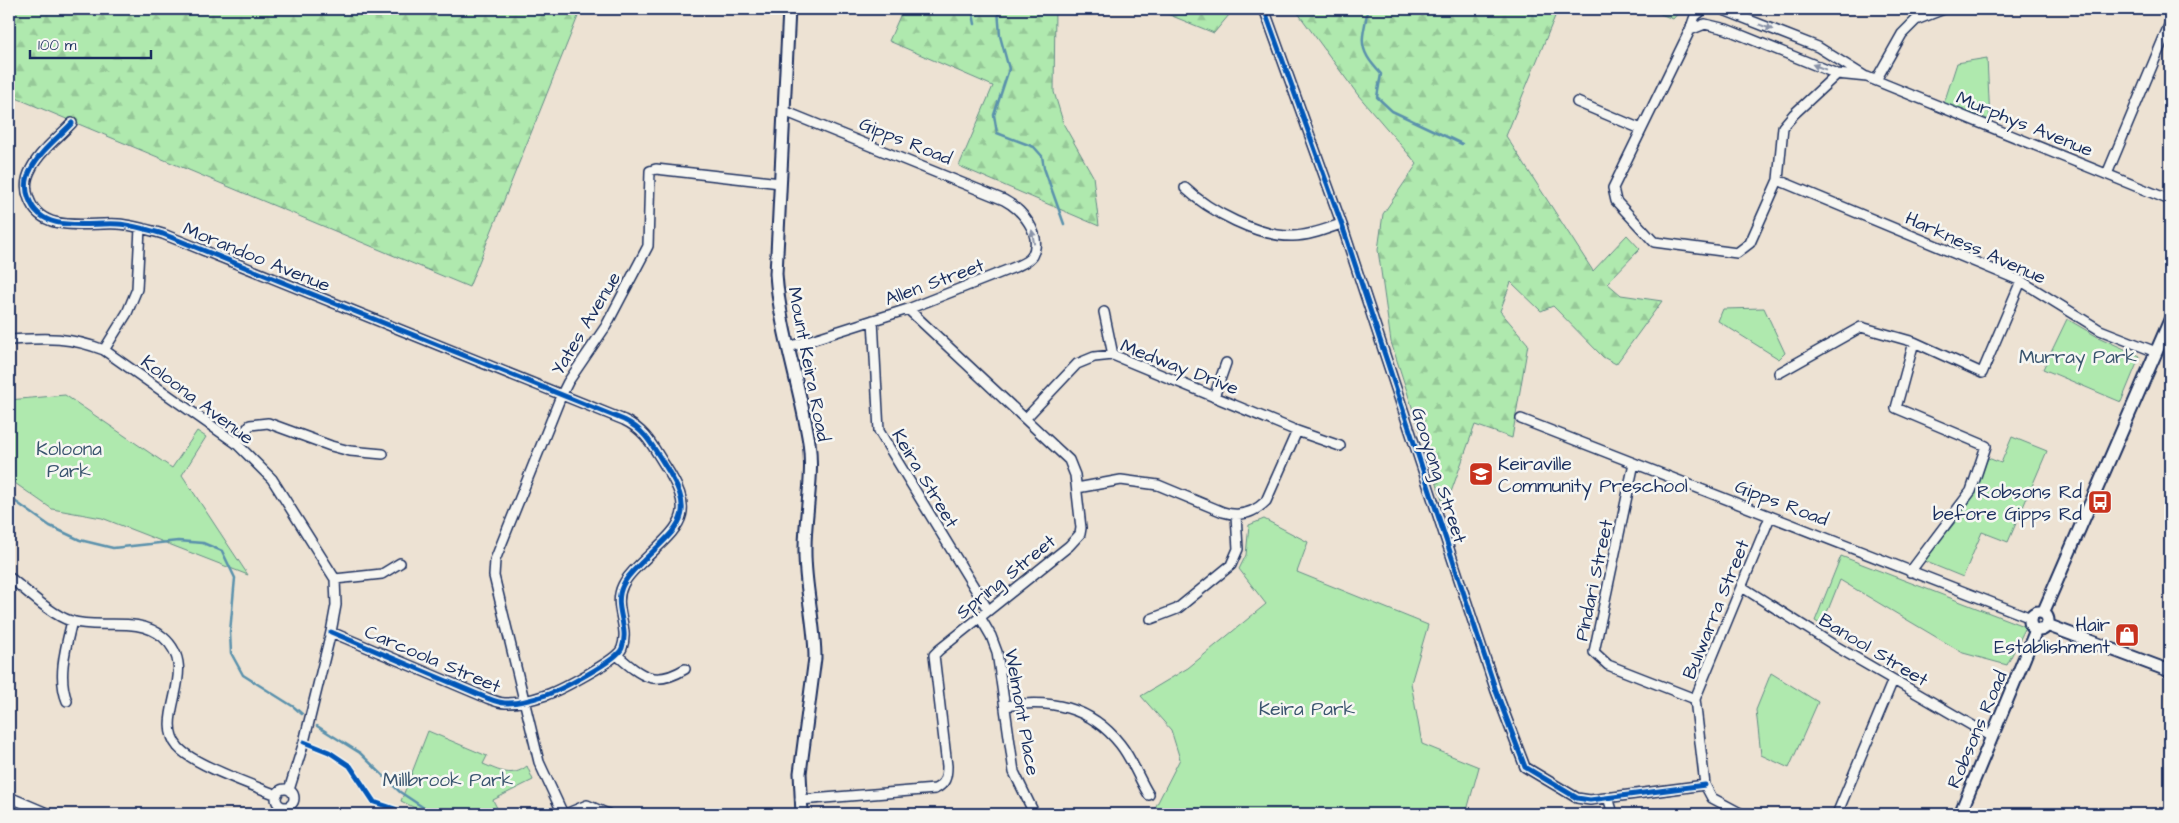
<svg xmlns="http://www.w3.org/2000/svg" width="2179" height="823" font-family="'Architects Daughter',sans-serif">
	<style>
		.green { fill: #afe9ae; stroke: #658c86 }
		.forest { fill: url(#forest-firs); stroke: #658c86 }
		.lines { fill: none; stroke-linecap: round; stroke-linejoin: round }
		.stream { stroke: #5a91ac; stroke-width: 2.5 }
		.minor-casing { stroke: #1b2f5e; stroke-width: 12 }
		.major-casing { stroke: #1b2f5e; stroke-width: 15 }
		.minor { stroke: #f6f6f2; stroke-width: 9 }
		.major { stroke: #f6f6f2; stroke-width: 11 }
		.cycleway-casing { stroke: #f6f6f2; stroke-width: 8 }
		.cycleway { stroke: #0057b8; stroke-width: 5 }
		.oneway { fill: #8892a8 }
		.labels { text-anchor: middle; stroke-width: 5; stroke-linejoin: round; paint-order: stroke }
		.street-label { font-size: 19px; fill: #1b2f5e; stroke: #f6f6f2 }
		.park-label { font-size: 19px; fill: #39546e; stroke: #f6f6f2 }
		.poi-label { font-size: 19px; fill: #1b2f5e; stroke: #f6f6f2; text-anchor: end }
	</style>
	<defs>
		<pattern id="forest-firs" width="22" height="20" patternUnits="userSpaceOnUse" patternTransform="scale(1.25)"><rect width="22" height="20" fill="#afe9ae"/><path d="M5 1l3.5 6h-7zM16 11l3.5 6h-7z" fill="#96c898"/></pattern>
	</defs>
	<rect width="100%" height="100%" fill="#ede2d3"/>
	<filter id="ink" filterUnits="userSpaceOnUse"><feTurbulence type="fractalNoise" baseFrequency=".02" numOctaves="2"/><feDisplacementMap in="SourceGraphic" scale="10" xChannelSelector="R" yChannelSelector="G"/><feConvolveMatrix kernelMatrix="1 2 1 2 8 2 1 2 1" color-interpolation-filters="sRGB"/></filter>
	<g filter="url(#ink)">
		<!-- green -->
		<path class="green" d="M1987,58L1990,120L1944,103L1957,63Z
			M1764,308L1785,353L1779,359L1718,321L1723,309Z
			M2067,319L2098,337L2140,356L2121,402L2043,369Z
			M65,395L172,468L197,431L206,437L182,475L248,575L102,518L52,509L9,479V400Z
			M2012,437L2047,451L2008,542L1982,532L1963,577L1924,561C1933,544 1945,536 1956,521C1970,502 1978,479 1988,458L2001,463Z
			M1264,519L1308,542L1297,572L1428,625L1411,683L1422,744L1479,767L1466,814H1155L1156,806L1180,759L1171,730L1141,696L1188,668L1266,604L1239,569L1246,555L1249,525Z
			M1841,556L2026,627L2007,665L1963,653L1840,580L1822,625L1815,621Z
			M1771,673L1818,702L1789,768L1761,755L1756,710Z
			M428,731L487,756L483,764C500,771 512,778 527,766L533,780L493,800L500,814H427L401,801Z"/>
		<!-- forest -->
		<path class="forest" d="M9,9H581L469,287L9,95Z
			M903,9H1055L1054,92L1064,125L1093,176L1099,226L959,166L993,86L889,41Z
			M1155,9H1234L1214,33Z
			M1295,9H1558L1506,136L1593,271L1627,235L1640,249L1607,283L1621,295L1662,301L1616,364L1603,357L1553,306L1541,311L1511,282L1500,311L1528,344L1512,438L1475,425L1445,509L1391,342L1378,250L1383,214L1417,164L1358,95Z
			M1648,9H1682L1673,19Z"/>
		<g class="lines">
			<!-- stream -->
			<path class="stream" d="M972,9L975,24
				M998,9L1000,36L1009,69L994,115L997,133L1034,147L1042,156L1044,168L1064,224
				M1367,9C1367,19 1364,26 1363,36C1361,52 1371,63 1381,74L1377,97L1392,111L1462,144
				M9,497L50,526L80,540L113,548L178,541L203,543L222,551L235,578L230,632L231,653L243,675L294,707L302,714
				M317,726L360,753L400,792L433,814"/>
			<defs>
				<path id="minor" d="M1704,9L1695,16L1690,30L1613,188L1616,201L1654,242L1737,253L1750,243L1778,180L1783,127L1794,114L1837,74
					M1721,9L1818,47L1866,77
					M1266,14L1342,225L1496,691L1525,767L1577,798L1590,800L1705,785
					M1690,30L1705,24L1726,29L1837,74L1867,77L2170,200
					M1876,80L1902,34L1916,20L1944,9
					M1577,102L1641,129
					M784,111L1004,200C1021,209 1044,234 1032,256C1028,262 1021,264 1015,267L908,309L789,347
					M72,123C59,137 40,151 31,169C26,178 25,189 29,199C42,235 89,222 118,224C133,225 149,230 163,234L624,420C645,430 652,445 664,464C698,516 681,524 642,562C635,569 627,576 623,585C612,607 630,626 622,648C618,660 560,690 546,695C534,699 518,704 505,703C499,703 492,700 487,698L331,632
					M2107,174L2170,23
					M1778,180L2021,281L2100,330L2156,352
					M1185,188C1209,211 1259,237 1293,236C1309,236 1326,229 1341,224
					M1104,312L1113,355
					M873,320L879,431L988,610
					M9,340C46,338 68,336 104,350L236,443L272,479L335,579L336,605L331,632L304,742L289,790
					M104,350L127,313L137,289L140,228
					M1779,373L1861,327L1914,342L1982,373L2021,281
					M1214,397L1226,363
					M1026,418L1077,364L1094,357L1113,355L1297,431L1340,446
					M1521,419L2031,618
					M236,443L250,425L268,423L331,446L350,451L383,454
					M1634,463L1594,652L1608,665L1695,699
					M1077,488L1121,480L1158,485L1223,512C1239,517 1254,513 1266,501L1297,431
					M1910,572L1971,491L1986,446L1896,408L1914,342
					M9,577C26,590 51,615 71,621C100,630 137,615 163,637C202,670 152,717 178,747C192,764 255,786 277,795
					M335,579L382,574L400,563
					M1742,587L1837,647L1992,737
					M980,617L991,636L997,652L1014,772L1034,813
					M1151,619L1177,609L1231,565L1238,549L1236,515
					M618,656C642,677 655,687 685,669
					M67,701C57,677 66,646 72,621
					M1005,706C1050,699 1090,706 1120,744C1132,759 1139,779 1149,795
					M276 798a9 9 0 1 1 18 0a9 9 0 1 1-18 0Z
					M9,797L49,814
					M1608,797L1613,814
					M800,800L935,789C945,784 947,778 947,766L934,655L939,650L1069,546L1080,534L1081,528L1075,475L1069,460L908,309
					M563,814L539,762L494,576L495,560L561,396L568,382L606,326L648,246L650,171L656,169L780,183
					M566,814L587,805L608,814
					M1742,814L1712,798L1705,785L1695,699L1770,517
					M1837,814L1893,680"/>
				<path id="major" d="M789,9L776,274C780,331 800,385 809,442C814,476 805,513 805,548C804,585 815,621 815,658L800,773L802,814
					M2030 621a9 9 0 1 1 18 0a9 9 0 1 1-18 0Z
					M2043,613L2170,320
					M2047,625L2170,671
					M1960,814L2036,630"/>
			</defs>
			<!-- minor casing -->
			<use href="#minor" class="minor-casing"/>
			<!-- major casing -->
			<use href="#major" class="major-casing"/>
			<!-- minor -->
			<use href="#minor" class="minor"/>
			<!-- major -->
			<use href="#major" class="major"/>
			<defs>
				<path id="cycleway" d="M1266,14L1342,225L1496,691L1525,767L1577,798L1590,800L1705,785
					M72,123C59,137 40,151 31,169C26,178 25,189 29,199C42,235 89,222 118,224C133,225 149,230 163,234L624,420C645,430 652,445 664,464C698,516 681,524 642,562C635,569 627,576 623,585C612,607 630,626 622,648C618,660 560,690 546,695C534,699 518,704 505,703C499,703 492,700 487,698L331,632
					M304,742L329,752L350,766L374,802L395,809L403,814"/>
			</defs>
			<!-- cycleway casing -->
			<use href="#cycleway" class="cycleway-casing"/>
			<!-- cycleway -->
			<use href="#cycleway" class="cycleway"/>
		</g>
		<!-- one-way arrows -->
		<defs><path id="oneway-solid" d="M-6-.8H1V-3.2L6.5 0L1 3.2V.8H-6Z" transform="scale(1.25)"/></defs>
		<g class="oneway">
			<use href="#oneway-solid" transform="translate(1766 27) rotate(21)"/>
			<use href="#oneway-solid" transform="translate(1819 67) rotate(-159)"/>
			<use href="#oneway-solid" transform="translate(1033 237) rotate(-99)"/>
		</g>
	</g>
	<!-- icons -->
	<defs>
		<symbol id="school-square" viewBox="-11 -11 22 22"><rect x="-9" y="-9" width="18" height="18" rx="4" fill="#c8321e" stroke="#f6f6f2"/><path d="M0-5L7-2L0 1L-7-2ZM-4 1L0 2.5L4 1V4Q0 6-4 4Z" fill="#fff"/></symbol>
		<symbol id="bus-square" viewBox="-11 -11 22 22"><rect x="-9" y="-9" width="18" height="18" rx="4" fill="#c8321e" stroke="#f6f6f2"/><path d="M-5-6H5V4H4V6H2V4H-2V6H-4V4H-5ZM-3.5-4V0h7V-4ZM-3.5 1.2v1.5H-2V1.2ZM2 1.2v1.5H3.5V1.2Z" fill="#fff"/></symbol>
		<symbol id="shop-square" viewBox="-11 -11 22 22"><rect x="-9" y="-9" width="18" height="18" rx="4" fill="#c8321e" stroke="#f6f6f2"/><path d="M-5-2.5h2.3a2.7 3.5 0 0 1 5.4 0H5L5.5 6h-11ZM-1.5-2.5h3a1.5 2.3 0 0 0-3 0Z" fill="#fff"/></symbol>
	</defs>
	<g fill-rule="evenodd">
		<use href="#school-square" x="1467" y="460" width="28" height="28"/>
		<use href="#bus-square" x="2086" y="488" width="28" height="28"/>
		<use href="#shop-square" x="2113" y="621" width="28" height="28"/>
	</g>
	<g class="labels">
		<!-- street labels -->
		<g class="street-label">
			<text transform="translate(2025 123) rotate(22)" y="7">Murphys Avenue</text>
			<text transform="translate(906 140) rotate(22)" y="7">Gipps Road</text>
			<text transform="translate(1976 247) rotate(24)" y="7">Harkness Avenue</text>
			<text transform="translate(257 256) rotate(22)" y="7">Morandoo Avenue</text>
			<text transform="translate(934 281) rotate(-20)" y="7">Allen Street</text>
			<text transform="translate(585 323) rotate(-59)" y="7">Yates Avenue</text>
			<text transform="translate(810 364) rotate(79)" y="7">Mount Keira Road</text>
			<text transform="translate(1180 366) rotate(21)" y="7">Medway Drive</text>
			<text transform="translate(198 399) rotate(37)" y="7">Koloona Avenue</text>
			<text transform="translate(1440 475) rotate(72)" y="7">Gooyong Street</text>
			<text transform="translate(926 478) rotate(59)" y="7">Keira Street</text>
			<text transform="translate(1782 502) rotate(21)" y="7">Gipps Road</text>
			<text transform="translate(1005 576) rotate(-39)" y="7">Spring Street</text>
			<text transform="translate(1593 580) rotate(-78)" y="7">Pindari Street</text>
			<text transform="translate(1715 609) rotate(-68)" y="7">Bulwarra Street</text>
			<text transform="translate(1874 649) rotate(31)" y="7">Banool Street</text>
			<text transform="translate(433 658) rotate(23)" y="7">Carcoola Street</text>
			<text transform="translate(1023 712) rotate(80)" y="7">Welmont Place</text>
			<text transform="translate(1976 729) rotate(-67)" y="7">Robsons Road</text>
		</g>
		<!-- park labels -->
		<g class="park-label">
			<text x="2078" y="363">Murray Park</text>
			<text x="69" y="455">Koloona<tspan x="69" dy="22">Park</tspan></text>
			<text x="1307" y="715">Keira Park</text>
			<text x="448" y="786">Millbrook Park</text>
		</g>
		<!-- poi labels -->
		<g class="poi-label">
			<text x="1498" y="470" text-anchor="start">Keiraville<tspan x="1498" dy="22">Community Preschool</tspan></text>
			<text x="2082" y="498">Robsons Rd<tspan x="2082" dy="22">before Gipps Rd</tspan></text>
			<text x="2110" y="631">Hair<tspan x="2110" dy="22">Establishment</tspan></text>
		</g>
	</g>
	<!-- margin -->
	<rect width="2179" height="823" fill="none" stroke="#f6f6f2" stroke-width="30"/>
	<rect x="15" y="15" width="2149" height="793" fill="none" stroke="#1b2f5e" stroke-width="2" filter="url(#ink)"/>
	<!-- scale -->
	<path d="M30 50v8h121v-8" fill="none" stroke="#1b2f5e" stroke-width="2.5"/>
	<text x="38" y="50" font-size="15" fill="#1b2f5e" stroke="#f6f6f2" stroke-width="4" paint-order="stroke">100 m</text>
</svg>
